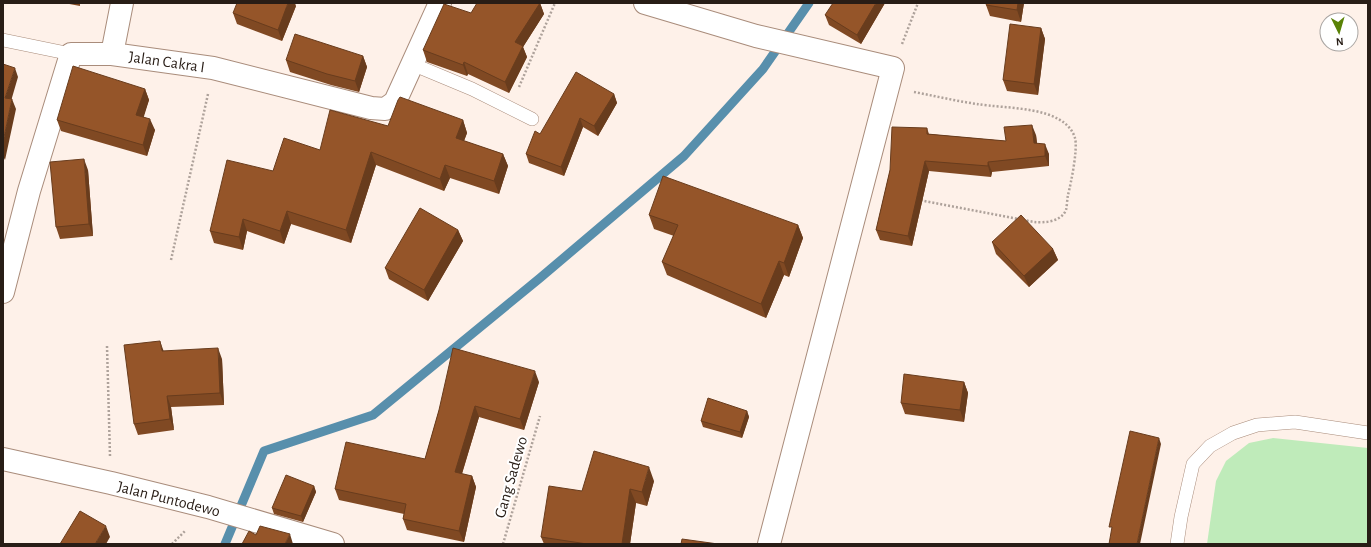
<svg xmlns="http://www.w3.org/2000/svg" width="1371" height="547" font-family="'Alegreya Sans',sans-serif">
	<style>
		.green { fill: #bfebba }
		.lines { fill: none; stroke-linecap: round; stroke-linejoin: round }
		.stream { stroke: #588fac; stroke-width: 9 }
		.lane-casing { stroke: #a98c7b; stroke-width: 14 }
		.street-casing { stroke: #a98c7b; stroke-width: 24 }
		.path { stroke: #aea29b; stroke-width: 2.5; stroke-dasharray: 2 2; stroke-linecap: butt }
		.lane { stroke: #fff; stroke-width: 13 }
		.street { stroke: #fff; stroke-width: 22 }
		.wall { fill: #804923 }
		.shaded-wall { fill: #683c1d }
		.building { fill: #955529; stroke: #683c1d }
		.labels { text-anchor: middle; stroke-width: 4; stroke-linejoin: round; paint-order: stroke }
		.street-label { font-size: 16px; fill: #281d16; stroke: #fff }
	</style>
	<rect width="100%" height="100%" fill="#fef1e9"/>
	<!-- green -->
	<path class="green" d="M1273,438L1368,448V544H1207L1216,481L1226,461L1249,443Z"/>
	<g class="lines">
		<!-- stream -->
		<path class="stream" d="M225,544L264,451L373,415L540,278L684,156L763,69L809,3"/>
		<defs>
			<path id="lane" d="M3,40L71,54
				M412,64L472,89L532,119
				M1177,544L1181,517L1193,464L1210,446L1233,433L1257,425L1295,422L1368,433"/>
			<path id="street" d="M645,3L756,36L893,68L769,544
				M112,54L122,3
				M3,292L29,191L71,54H112L213,68L371,108L385,109L395,102L440,3
				M3,459L111,483L208,507L333,544"/>
		</defs>
		<!-- lane casing -->
		<use href="#lane" class="lane-casing"/>
		<!-- street casing -->
		<use href="#street" class="street-casing"/>
		<!-- path -->
		<path class="path" d="M902,44L918,3
			M519,87L555,3
			M914,92C935,96 956,101 977,104C1004,109 1065,105 1075,138C1078,149 1071,183 1068,195C1067,200 1067,206 1066,210C1061,222 1044,223 1034,222L919,200
			M171,260L208,94
			M107,346L110,456
			M172,544L186,530
			M503,544L540,416"/>
		<!-- lane -->
		<use href="#lane" class="lane"/>
		<!-- street -->
		<use href="#street" class="street"/>
	</g>
	<!-- wall -->
	<path class="wall" d="M64,3H80V6Z
		M540,3L544,14L523,47L527,57L509,93L468,74L467,76L427,62L423,50L471,13Z
		M885,3L861,44L829,25L825,15Z
		M1024,3L1021,22L990,16L986,5Z
		M296,6L282,41L237,24L233,13Z
		M1041,28L1045,39L1038,95L1007,91L1003,80Z
		M363,56L367,67L359,92L331,85L290,72L286,60Z
		M145,89L149,100L143,117L155,130L147,156L61,131L57,120Z
		M614,94L617,103L598,136L583,127L564,176L529,163L526,154L540,134Z
		M463,120L467,133L464,141L503,154L508,166L499,194L450,178L444,191L376,165L351,243L291,224L284,244L247,231L243,250L214,243L210,231L273,171L320,150Z
		M927,128L929,134L1006,141L1036,135L1037,143L1049,154V166L992,172L991,177L929,171L912,246L880,240L876,230L890,170Z
		M88,170L93,236L60,239L56,227Z
		M649,215L798,225L803,238L789,277L784,275L766,318L667,275L662,262L674,236L654,229Z
		M458,230L463,241L428,301L389,279L385,268Z
		M992,242L1053,249L1058,260L1029,287L996,254Z
		M164,351L222,359L224,405L171,407L174,430L138,435L134,424Z
		M539,382L524,430L479,417L462,474L472,476L476,487L464,542L407,530L403,519L404,514L339,500L335,489L425,459L439,410Z
		M964,382L968,393L964,422L905,414L901,403Z
		M747,411L749,417L742,438L703,427L701,421Z
		M654,481L647,506L636,503L630,544H544L541,537L582,491Z
		M314,486L316,492L303,522L274,514L272,508Z"/>
	<!-- shaded-wall -->
	<path class="shaded-wall" d="M288,3H295L296,6L282,41L278,30Z
		M540,3L544,14L523,47L527,57L509,93L505,82L515,42Z
		M876,3H885L861,44L857,35Z
		M1018,3H1024L1021,22L1017,10Z
		M1041,28L1045,39L1038,95L1034,84Z
		M363,56L367,67L359,92L355,81Z
		M464,62L468,74L467,76L463,65Z
		M15,68L18,77L9,108L5,98Z
		M145,89L149,100L141,126L136,115Z
		M614,94L617,103L598,136L594,126Z
		M12,99L16,109L5,160L3,156V142Z
		M580,118L583,127L564,176L561,167Z
		M150,119L155,130L147,156L143,145Z
		M463,120L467,133L460,151L456,138Z
		M1032,125L1036,135L1038,153L1034,143Z
		M1045,144L1049,154V166L1045,156Z
		M371,152L376,165L351,243L346,230Z
		M503,154L508,166L499,194L494,181Z
		M84,159L88,170L93,236L89,224Z
		M925,161L929,171L912,246L908,236Z
		M988,162L992,172L991,177L988,166Z
		M445,165L450,178L444,191L440,179Z
		M287,211L291,224L284,244L280,231Z
		M243,219L247,231L243,250L239,237Z
		M798,225L803,238L789,277L784,263Z
		M458,230L463,241L428,301L424,290Z
		M1053,249L1058,260L1029,287L1024,276Z
		M779,261L784,275L766,318L761,304Z
		M160,341L164,352L162,351Z
		M218,348L222,359L224,405L220,393Z
		M535,371L539,382L524,430L520,419Z
		M964,382L968,393L964,422L960,410Z
		M167,396L171,407L174,430L170,419Z
		M475,406L479,417L459,483L455,472Z
		M747,411L749,417L742,438L740,432Z
		M1159,438L1161,444L1140,544H1137Z
		M649,467L654,481L647,506L642,492Z
		M472,476L476,487L464,542L459,531Z
		M314,486L316,492L303,522L301,516Z
		M630,489L636,503L630,544H622Z
		M106,526L110,537L106,544H95Z
		M290,534L293,544H285Z"/>
	<!-- building -->
	<path class="building" d="M237,3H288L278,30L233,13Z
		M477,3H540L515,42L523,46L505,82L464,62L463,65L423,50L444,4L471,13Z
		M833,3H876L857,35L825,15Z
		M987,3H1018L1017,10L986,5Z
		M1010,24L1041,28L1034,84L1003,80Z
		M295,34L363,56L355,81L327,74L286,60Z
		M3,64L15,68L5,98L12,99L3,142Z
		M73,66L145,89L136,115L150,119L143,145L57,120Z
		M576,72L614,94L594,126L580,118L561,167L526,154L535,131L540,134Z
		M400,97L463,120L456,138L503,154L494,181L445,165L440,179L371,152L346,230L287,211L280,231L243,219L239,237L210,231L227,160L273,171L284,138L320,150L330,110L388,126L398,100Z
		M1032,125L1034,143L1045,144V156L988,162V166L925,161L908,236L876,230L890,170L892,127L927,128V134L1006,141L1004,127Z
		M84,159L89,224L56,227L50,162Z
		M663,176L798,225L784,263L779,261L761,304L662,262L678,225L649,215Z
		M420,208L458,230L424,290L385,268Z
		M1021,215L1053,249L1024,276L992,242Z
		M160,341L162,351L218,348L220,393L167,396L170,419L134,424L124,345Z
		M453,348L535,371L520,419L475,406L455,472L472,476L459,531L403,519L406,504L335,489L346,442L425,459L439,410Z
		M904,374L964,382L960,410L901,403Z
		M708,398L747,411L740,432L701,421Z
		M1130,431L1159,438L1137,544H1109L1112,527H1109Z
		M594,451L649,467L642,492L630,489L622,544H587L541,537L549,486L582,491Z
		M286,475L314,486L301,516L272,508Z
		M80,511L106,526L95,544H60Z
		M260,526L290,534L285,544H242L249,531L256,535Z
		M682,539L718,544H681Z"/>
	<g class="labels">
		<!-- street labels -->
		<g class="street-label">
			<text transform="translate(167 61) rotate(8)" y="6">Jalan Cakra I</text>
			<text transform="translate(510 477) rotate(-74)" y="6">Gang Sadewo</text>
			<text transform="translate(169 498) rotate(14)" y="6">Jalan Puntodewo</text>
		</g>
	</g>
	<!-- border -->
	<rect width="1371" height="547" fill="none" stroke="#281d16" stroke-width="8"/>
	<!-- north arrow -->
	<g transform="translate(1339 32) rotate(175)"><circle r="19" fill="#ffffff" stroke="#a9a5a2"/>
	<path d="M0-3L7 15L0 10L-7 15Z" fill="#598206"/>
	<text y="-6" font-size="11" font-weight="bold" text-anchor="middle" fill="#281d16">N</text>
	</g>
</svg>
